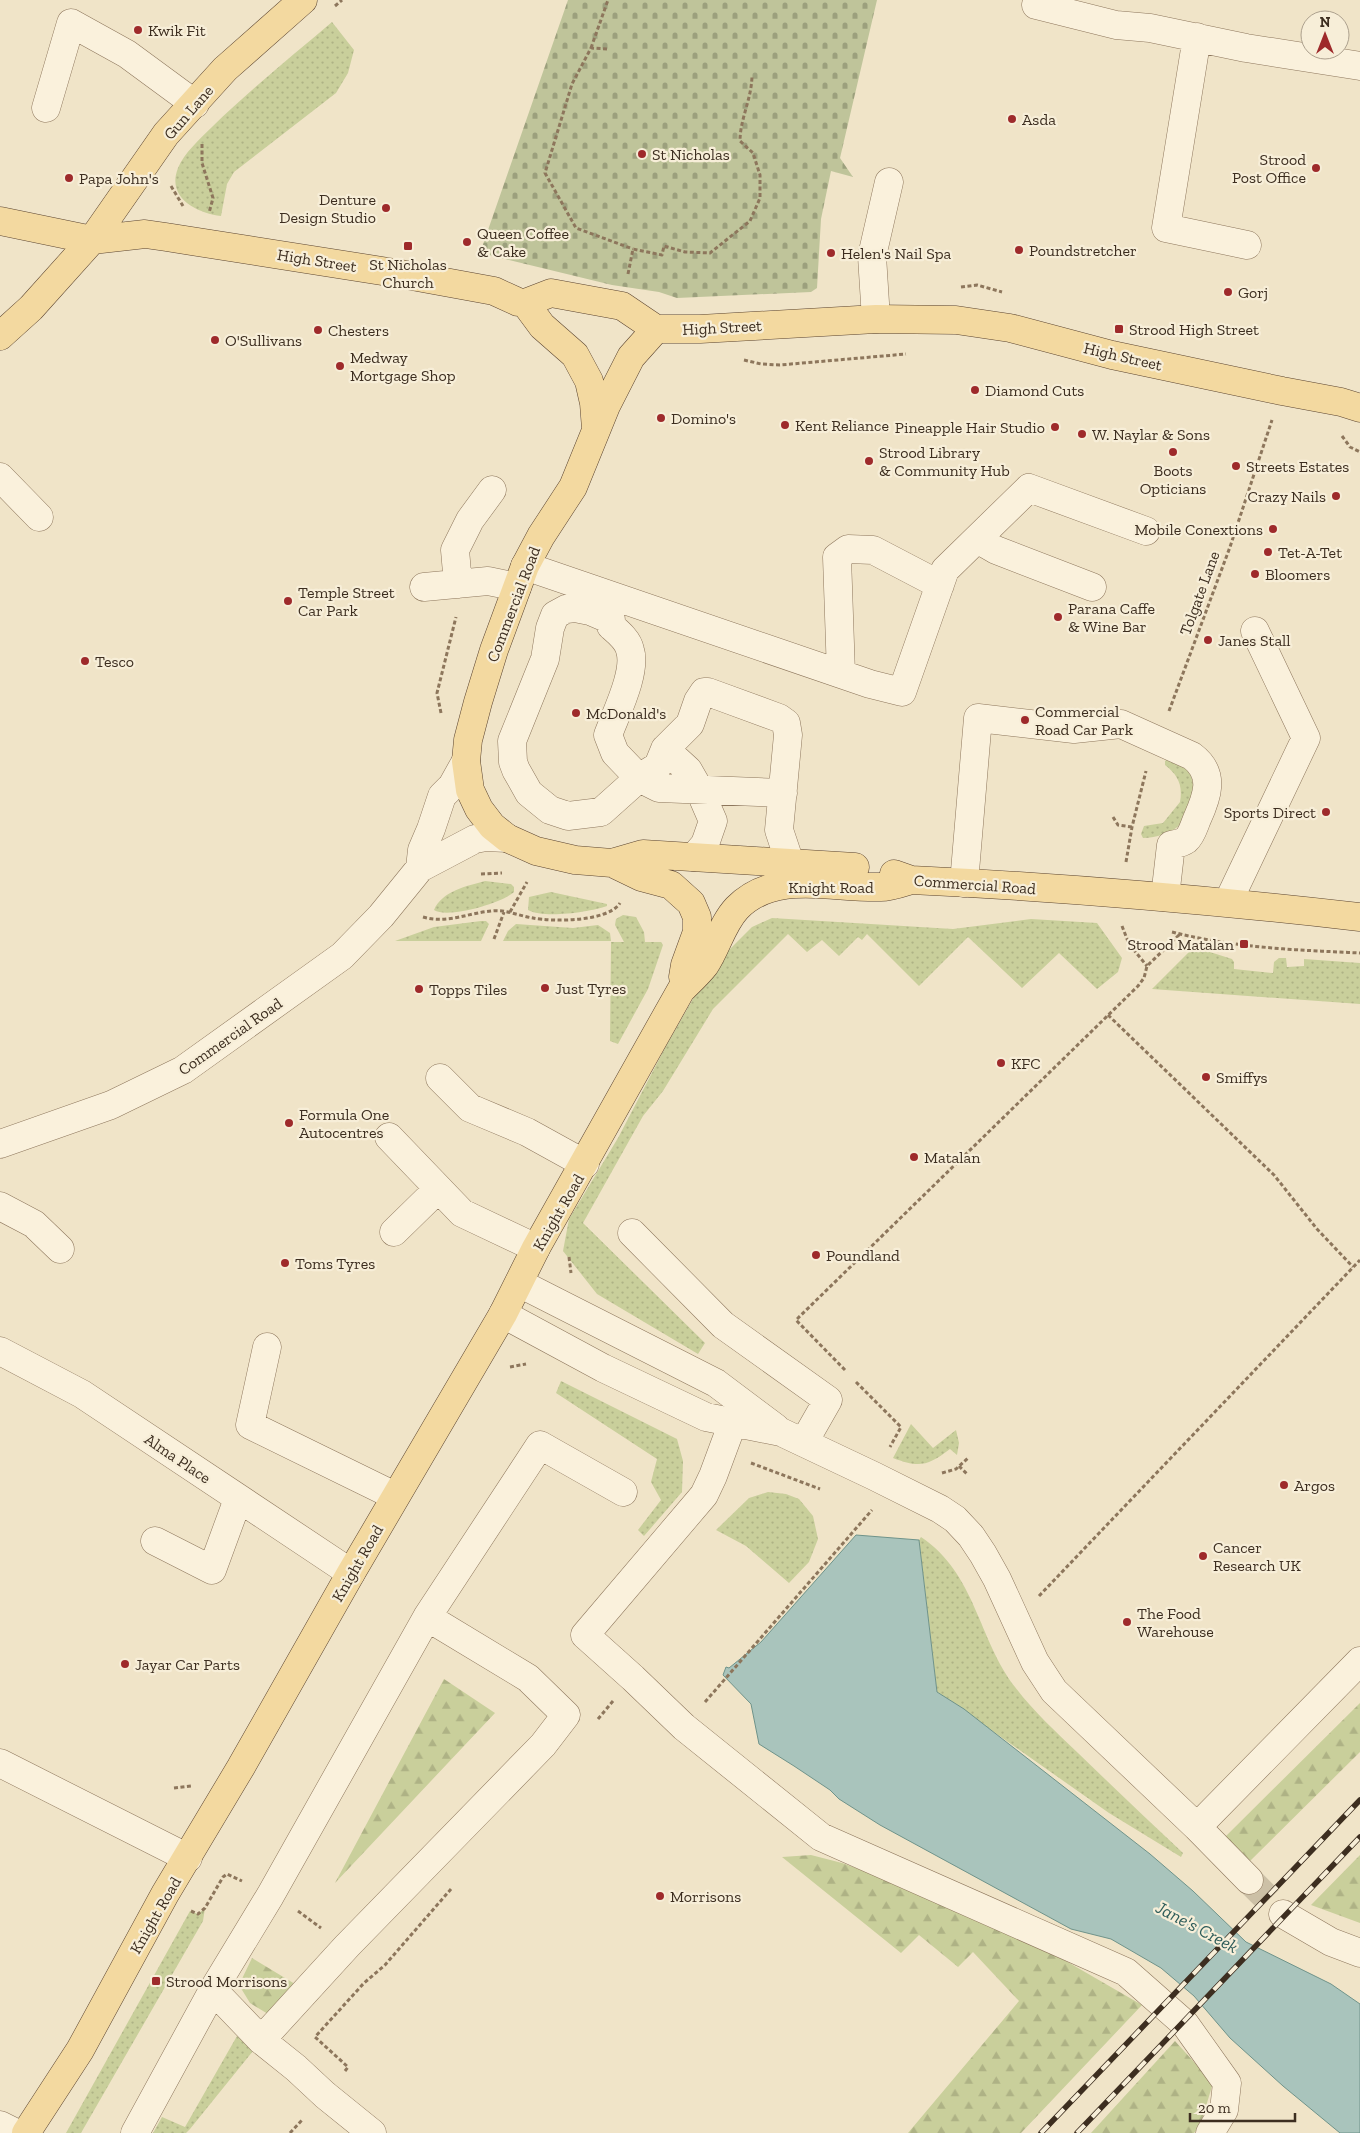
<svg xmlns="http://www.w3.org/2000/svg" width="1360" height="2133" font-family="'Zilla Slab',serif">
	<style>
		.grass { fill: url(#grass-dots) }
		.forest { fill: url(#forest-firs) }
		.cemetery { fill: url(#cemetery-stones) }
		.water { fill: #a9c4bc; stroke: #6f938a }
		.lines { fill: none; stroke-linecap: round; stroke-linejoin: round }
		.minor-tunnel { stroke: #ccc0a6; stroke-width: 28; stroke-dasharray: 28 14; stroke-linecap: butt }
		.minor-casing { stroke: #8d765c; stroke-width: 29 }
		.major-casing { stroke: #5b4430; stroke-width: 29 }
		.path { stroke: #8d765c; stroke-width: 3; stroke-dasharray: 4 2.5; stroke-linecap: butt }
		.minor { stroke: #faf1dc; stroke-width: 28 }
		.major { stroke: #f3d9a0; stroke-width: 28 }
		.rail-casing { stroke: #3d2e20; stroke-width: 5.5 }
		.rail { stroke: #f7eed8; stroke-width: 4; stroke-dasharray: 11; stroke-linecap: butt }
		.poi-dot { fill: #9e2a2b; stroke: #f7eed8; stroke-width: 2 }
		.labels { text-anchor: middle; stroke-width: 4.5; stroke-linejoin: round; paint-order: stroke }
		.poi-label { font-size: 16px; fill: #3d2e20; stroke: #f7eed8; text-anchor: start }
		.street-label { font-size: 16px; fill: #3d2e20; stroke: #f7eed8 }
		.water-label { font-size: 18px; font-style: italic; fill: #2f5d5a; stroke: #f7eed8 }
	</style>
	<defs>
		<pattern id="grass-dots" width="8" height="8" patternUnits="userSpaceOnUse" patternTransform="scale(1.25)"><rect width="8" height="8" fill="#c9cf9b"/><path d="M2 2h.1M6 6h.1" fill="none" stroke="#aeb285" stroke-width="1.8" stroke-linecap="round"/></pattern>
		<pattern id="forest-firs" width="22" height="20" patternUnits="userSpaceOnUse" patternTransform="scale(1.25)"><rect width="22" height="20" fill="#c9cf9b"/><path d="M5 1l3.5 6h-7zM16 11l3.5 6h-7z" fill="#aeb285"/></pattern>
		<pattern id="cemetery-stones" width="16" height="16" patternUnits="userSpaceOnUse" patternTransform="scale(1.25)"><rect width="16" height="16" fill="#bfc49a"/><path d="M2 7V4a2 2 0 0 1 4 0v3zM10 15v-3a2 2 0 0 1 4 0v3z" fill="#9ca07d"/></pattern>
	</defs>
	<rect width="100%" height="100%" fill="#f0e4c8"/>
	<!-- grass -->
	<path class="grass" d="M332,22L354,50L348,73L336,93L234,172L227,184L221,216C197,213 166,198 178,168C184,153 200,139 212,127C250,90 292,56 332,22Z
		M1168,759C1173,761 1180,764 1185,767C1200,780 1191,808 1182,822C1174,833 1156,838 1143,838L1141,834L1144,826L1163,823L1180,802C1183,785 1178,775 1165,765V761Z
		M485,881L511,884L514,887V892C502,903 448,919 434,910C442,891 467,886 485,881Z
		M551,892L607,904V906C590,912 544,919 528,910L529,897Z
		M623,915L636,917L644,932L645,942H661L663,945L648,989L618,1044L610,1041L611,942H624L615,925L616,919Z
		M772,918L953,929L1031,919L1097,923L1122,958L1118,972L1097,989L1059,953L1022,988L968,937L919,986L867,934L862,940L858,937L839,956L822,940L807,952L788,934L713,1009L663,1091L643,1116L583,1223L705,1343L698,1354L597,1294L563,1251L569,1219L618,1138L666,1046L705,978L719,960L752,927Z
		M481,921H486L489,924L481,941H395L434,927Z
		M516,924L573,928L598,925L610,933L611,941H503L508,931Z
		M1194,947L1232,959L1234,962V969L1273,973L1274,962L1279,958H1286L1287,967L1304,966V959L1360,963V1004L1152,989Z
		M561,1381L677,1439L683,1461L682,1492L644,1536L638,1530L661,1500L651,1482L657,1459L556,1393Z
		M911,1424L933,1448L956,1430L959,1443L957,1455L950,1449C928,1466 919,1468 893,1458Z
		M768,1492L786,1494L799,1499L813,1516L818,1539L809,1562L789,1583L746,1546L716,1530L749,1498Z
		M921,1537C976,1574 978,1639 1015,1687C1033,1711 1056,1732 1078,1753C1113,1787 1148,1820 1183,1853L1181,1857L1109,1813L937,1692L919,1540Z
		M205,1908L203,1921L81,2133H66L190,1911L198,1914Z
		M237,2036L253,2051L190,2129L186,2133H153L162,2117L185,2127Z"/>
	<!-- forest -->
	<path class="forest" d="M444,1679L495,1713L335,1883Z
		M1360,1703V1752L1248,1863L1224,1838Z
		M811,1855L842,1863L920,1891L1059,1957L1142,2005L1021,2133H908L1019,2001L973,1952L958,1967L919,1935L901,1953L782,1857Z
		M1360,1855V1923L1311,1905Z
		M252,1958L295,1984L268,2014L250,2003L239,1985Z
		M1175,2041L1213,2083L1200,2126L1194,2133H1091Z"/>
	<!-- cemetery -->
	<path class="cemetery" d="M568,0H877L840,158L853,177L831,171L821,219L817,288L811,292L677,298L659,292L612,285L480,253Z"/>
	<!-- water -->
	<path class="water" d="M856,1535L919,1540L937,1692L964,1709L1150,1854L1193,1891L1246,1942L1331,1984L1360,2004V2133H1340L1283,2086L1230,2038L1194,1996L1161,1968L1111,1939L1071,1929L880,1825L839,1799L830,1790L794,1766L759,1744L751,1704L723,1675L726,1667L729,1668L761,1642Z"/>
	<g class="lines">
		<!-- minor-tunnel -->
		<path class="minor-tunnel" d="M1249,1880L1283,1914"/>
		<defs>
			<path id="minor" d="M1036,5L1116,25L1150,28L1246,48L1360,66
				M1197,37L1166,228L1247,245
				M46,108L71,23L127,54L195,104
				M876,319L872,256L889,182
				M0,477L39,517
				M977,539L996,550L1092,587
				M525,566L870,684L902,692L945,570L1029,488L1146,531
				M458,584L455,550L470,520L492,490
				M424,587L488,581L517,587
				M841,674L837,557L848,549L873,550L940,585
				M665,749L658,766L639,778L601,812L568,816L550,810L529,793L516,770L513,762L512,741L545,659L550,628L555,615L566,609L575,608L590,611L611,620V626C618,632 628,640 630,650C637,672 616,713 608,735L615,753L639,778L659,788L783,793
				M466,761L452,786L442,796L431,829L422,850L420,868L475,839L486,837L507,838
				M694,857L705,844L713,821L700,791L688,770L665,749L690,724L698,701L704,692H708L779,718L786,723L788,735L779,830L790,863
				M964,883L978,718L1074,729L1121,724L1192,756C1216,774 1207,797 1197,819C1194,826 1192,835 1186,840C1182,843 1176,844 1171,845L1165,897
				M1228,902L1306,738L1255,631
				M440,1078L470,1108L527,1132L585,1164
				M389,1137L462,1213L536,1248
				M0,1144L111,1105L183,1070L342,956L381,916L420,868
				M0,1206L34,1224L60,1249
				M394,1232L438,1189
				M632,1233L723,1325L828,1400L804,1442
				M519,1283L716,1383L776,1428
				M503,1314L603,1368L706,1417L781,1432L874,1476L940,1509L955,1519L971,1536L983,1554L997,1579L1035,1662L1054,1691L1197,1827L1249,1880
				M267,1347L250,1425L395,1496
				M0,1351L82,1394L351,1573
				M733,1422L713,1476L704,1495L585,1635L633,1678L684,1727L821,1837L1126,1972L1185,2024L1227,2083L1224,2110L1210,2133
				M155,1541L212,1570L238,1499
				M0,1763L188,1858
				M1197,1827L1360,1661
				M1283,1914L1331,1942L1360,1953
				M213,1990L261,2040L296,2068L325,2095L372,2133
				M261,2040L347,1946L543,1745L566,1715L528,1678L427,1617
				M0,2125L16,2133
				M135,2133L213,1990L270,1896L427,1617L540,1445L623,1492"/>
			<path id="major" d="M0,221L92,240L145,234L166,237L401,274L494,291L518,302L525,303L551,293L622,306L656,329H700L876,319L956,320L1010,328L1112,355L1282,391L1341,402L1360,408
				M525,303L542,326L575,355L589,381L594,403L596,429
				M656,329L631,357L606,406L573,487L541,536L525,566L494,650L478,702L468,740L466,761L470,790L479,809L492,826L507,838L536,851L575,860L612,863L643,854L855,867
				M0,336L31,308L92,240L166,134L225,69L303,0
				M612,863L641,877L671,885L691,903L697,917V932L685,965L683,977
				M894,874L911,880C1061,887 1211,900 1360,917
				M26,2133L80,2050L165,1894L241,1767L351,1573L503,1314L536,1248L681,990C689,982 698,974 705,965C717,947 722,924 737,908C775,869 834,889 881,887C891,887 901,883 911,880"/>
		</defs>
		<!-- minor casing -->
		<use href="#minor" class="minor-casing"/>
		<!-- major casing -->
		<use href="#major" class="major-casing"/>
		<!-- path -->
		<path class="path" d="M335,6L342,0
			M591,48L608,0
			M607,49L591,48L572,84L545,173L576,228L633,249
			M202,144V163L213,198L209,213
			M171,186L183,206
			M628,274L633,249L662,255L664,246L685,252L710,253L750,221L760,198V175L753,153L740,141C740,119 752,98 752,75
			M961,287L977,285L1002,292
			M744,360L761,364L780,365L906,354
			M1342,436L1350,447L1360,452
			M1169,711L1230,547L1272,420
			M441,713L437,693L456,617
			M1113,817L1118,825L1132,827
			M1126,862L1132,827L1146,771
			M481,874L502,873
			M510,912L527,882
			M423,917C447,924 468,913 491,911C505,909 519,916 533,918C553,922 608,922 620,903
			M1122,926L1129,944L1147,966
			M1172,932C1234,948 1297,950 1360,953
			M494,939L504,912
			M1108,1015L1274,1175L1317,1229L1353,1267
			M569,1257L571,1273
			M510,1367L526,1364
			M845,1370L796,1320L1138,986L1144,978L1147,966L1180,934
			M856,1382L901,1427L890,1447
			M751,1463L820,1489
			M959,1466L967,1474
			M942,1473L956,1469L968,1458
			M1039,1596L1360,1260
			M705,1702L872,1510
			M598,1719L613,1701
			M174,1788L191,1786
			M191,1911L198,1914L205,1908L223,1877L227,1874L242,1881
			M298,1911L321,1928
			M345,2071L348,2067L315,2037L364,1983L385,1965L451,1889
			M290,2133L303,2119"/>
		<!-- minor -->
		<use href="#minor" class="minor"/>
		<!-- major -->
		<use href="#major" class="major"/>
		<defs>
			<path id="rail" d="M1041,2133L1360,1800
				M1077,2133L1360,1837"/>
		</defs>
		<!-- rail casing -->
		<use href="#rail" class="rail-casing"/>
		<!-- rail -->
		<use href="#rail" class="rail"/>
	</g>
	<!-- markers -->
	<g class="poi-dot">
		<circle cx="138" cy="30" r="5"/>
		<circle cx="1012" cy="119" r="5"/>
		<circle cx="642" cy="154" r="5"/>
		<circle cx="1316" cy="168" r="5"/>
		<circle cx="69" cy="178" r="5"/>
		<circle cx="386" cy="208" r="5"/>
		<circle cx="467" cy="242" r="5"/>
		<rect x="403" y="241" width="10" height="10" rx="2.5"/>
		<circle cx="1019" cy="250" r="5"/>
		<circle cx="831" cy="253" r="5"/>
		<circle cx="1228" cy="292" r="5"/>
		<rect x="1114" y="324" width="10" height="10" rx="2.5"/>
		<circle cx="318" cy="330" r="5"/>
		<circle cx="215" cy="340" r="5"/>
		<circle cx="340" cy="366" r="5"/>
		<circle cx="975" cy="390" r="5"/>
		<circle cx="661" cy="418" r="5"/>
		<circle cx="785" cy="425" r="5"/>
		<circle cx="1055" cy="427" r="5"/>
		<circle cx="1082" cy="434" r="5"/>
		<circle cx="1173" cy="452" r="5"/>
		<circle cx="869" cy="461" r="5"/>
		<circle cx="1236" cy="466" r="5"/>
		<circle cx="1336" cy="496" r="5"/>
		<circle cx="1273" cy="529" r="5"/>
		<circle cx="1268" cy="552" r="5"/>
		<circle cx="1255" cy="574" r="5"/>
		<circle cx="288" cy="601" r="5"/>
		<circle cx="1058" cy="617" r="5"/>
		<circle cx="1208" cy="640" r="5"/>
		<circle cx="85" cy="661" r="5"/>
		<circle cx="576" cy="713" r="5"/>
		<circle cx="1025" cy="720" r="5"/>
		<circle cx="1326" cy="812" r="5"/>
		<rect x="1239" y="939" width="10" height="10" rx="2.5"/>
		<circle cx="545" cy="988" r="5"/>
		<circle cx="419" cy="989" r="5"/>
		<circle cx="1001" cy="1063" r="5"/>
		<circle cx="1206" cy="1077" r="5"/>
		<circle cx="289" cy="1123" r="5"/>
		<circle cx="914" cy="1157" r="5"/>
		<circle cx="816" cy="1255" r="5"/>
		<circle cx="285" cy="1263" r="5"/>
		<circle cx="1284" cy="1485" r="5"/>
		<circle cx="1203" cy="1556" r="5"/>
		<circle cx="1127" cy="1622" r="5"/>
		<circle cx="125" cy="1664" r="5"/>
		<circle cx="660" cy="1896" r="5"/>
		<rect x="151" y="1976" width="10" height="10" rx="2.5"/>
	</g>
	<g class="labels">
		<!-- poi labels -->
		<g class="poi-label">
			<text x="148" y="36">Kwik Fit</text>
			<text x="1022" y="125">Asda</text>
			<text x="652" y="160">St Nicholas</text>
			<text x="1306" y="165" text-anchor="end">Strood<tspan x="1306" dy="18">Post Office</tspan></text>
			<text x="79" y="184">Papa John's</text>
			<text x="376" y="205" text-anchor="end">Denture<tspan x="376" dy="18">Design Studio</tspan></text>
			<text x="477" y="239">Queen Coffee<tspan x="477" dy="18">&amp; Cake</tspan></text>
			<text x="1029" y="256">Poundstretcher</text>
			<text x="841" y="259">Helen's Nail Spa</text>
			<text x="408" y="270" text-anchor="middle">St Nicholas<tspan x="408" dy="18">Church</tspan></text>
			<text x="1238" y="298">Gorj</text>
			<text x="1129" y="335">Strood High Street</text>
			<text x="328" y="336">Chesters</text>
			<text x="225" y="346">O'Sullivans</text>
			<text x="350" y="363">Medway<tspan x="350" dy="18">Mortgage Shop</tspan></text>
			<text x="985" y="396">Diamond Cuts</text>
			<text x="671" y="424">Domino's</text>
			<text x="795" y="431">Kent Reliance</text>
			<text x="1045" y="433" text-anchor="end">Pineapple Hair Studio</text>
			<text x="1092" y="440">W. Naylar &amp; Sons</text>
			<text x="879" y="458">Strood Library<tspan x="879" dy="18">&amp; Community Hub</tspan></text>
			<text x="1246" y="472">Streets Estates</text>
			<text x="1173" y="476" text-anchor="middle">Boots<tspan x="1173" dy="18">Opticians</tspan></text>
			<text x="1326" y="502" text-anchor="end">Crazy Nails</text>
			<text x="1263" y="535" text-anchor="end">Mobile Conextions</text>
			<text x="1278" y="558">Tet-A-Tet</text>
			<text x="1265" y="580">Bloomers</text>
			<text x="298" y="598">Temple Street<tspan x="298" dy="18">Car Park</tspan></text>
			<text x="1068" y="614">Parana Caffe<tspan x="1068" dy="18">&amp; Wine Bar</tspan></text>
			<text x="1218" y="646">Janes Stall</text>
			<text x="95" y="667">Tesco</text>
			<text x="1035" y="717">Commercial<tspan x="1035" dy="18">Road Car Park</tspan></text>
			<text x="586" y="719">McDonald's</text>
			<text x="1316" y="818" text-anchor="end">Sports Direct</text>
			<text x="1234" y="950" text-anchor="end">Strood Matalan</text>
			<text x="555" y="994">Just Tyres</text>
			<text x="429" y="995">Topps Tiles</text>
			<text x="1011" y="1069">KFC</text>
			<text x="1216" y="1083">Smiffys</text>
			<text x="299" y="1120">Formula One<tspan x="299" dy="18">Autocentres</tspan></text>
			<text x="924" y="1163">Matalan</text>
			<text x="826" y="1261">Poundland</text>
			<text x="295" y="1269">Toms Tyres</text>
			<text x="1294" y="1491">Argos</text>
			<text x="1213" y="1553">Cancer<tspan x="1213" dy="18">Research UK</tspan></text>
			<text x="1137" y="1619">The Food<tspan x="1137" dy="18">Warehouse</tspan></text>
			<text x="135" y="1670">Jayar Car Parts</text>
			<text x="670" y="1902">Morrisons</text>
			<text x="166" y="1987">Strood Morrisons</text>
		</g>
		<!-- street labels -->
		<g class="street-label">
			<text transform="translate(188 112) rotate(-49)" y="6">Gun Lane</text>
			<text transform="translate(317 260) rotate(9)" y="6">High Street</text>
			<text transform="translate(722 327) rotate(-3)" y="6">High Street</text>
			<text transform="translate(1123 356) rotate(13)" y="6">High Street</text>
			<text transform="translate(1199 593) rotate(-70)" y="6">Tolgate Lane</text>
			<text transform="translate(513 604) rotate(-69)" y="6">Commercial Road</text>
			<text transform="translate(975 884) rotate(4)" y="6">Commercial Road</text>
			<text x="831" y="893">Knight Road</text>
			<text transform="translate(230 1036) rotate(-35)" y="6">Commercial Road</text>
			<text transform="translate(558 1212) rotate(-60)" y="6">Knight Road</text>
			<text transform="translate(178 1458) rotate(34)" y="6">Alma Place</text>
			<text transform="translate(357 1563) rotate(-60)" y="6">Knight Road</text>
			<text transform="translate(155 1915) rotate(-60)" y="6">Knight Road</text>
		</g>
		<!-- water labels -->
		<g class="water-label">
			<text transform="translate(1197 1927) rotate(28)" y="6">Jane's Creek</text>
		</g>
	</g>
	<!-- north arrow -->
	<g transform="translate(1325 35)"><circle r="24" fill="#f7eed8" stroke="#ada18e"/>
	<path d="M0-4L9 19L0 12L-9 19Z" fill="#9e2a2b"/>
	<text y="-8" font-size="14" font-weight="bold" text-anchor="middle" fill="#3d2e20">N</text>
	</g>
	<!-- scale -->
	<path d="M1190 2113v8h105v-8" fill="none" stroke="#3d2e20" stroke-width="2.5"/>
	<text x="1198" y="2113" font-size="15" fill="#3d2e20" stroke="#f7eed8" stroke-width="4" paint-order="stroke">20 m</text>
</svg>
